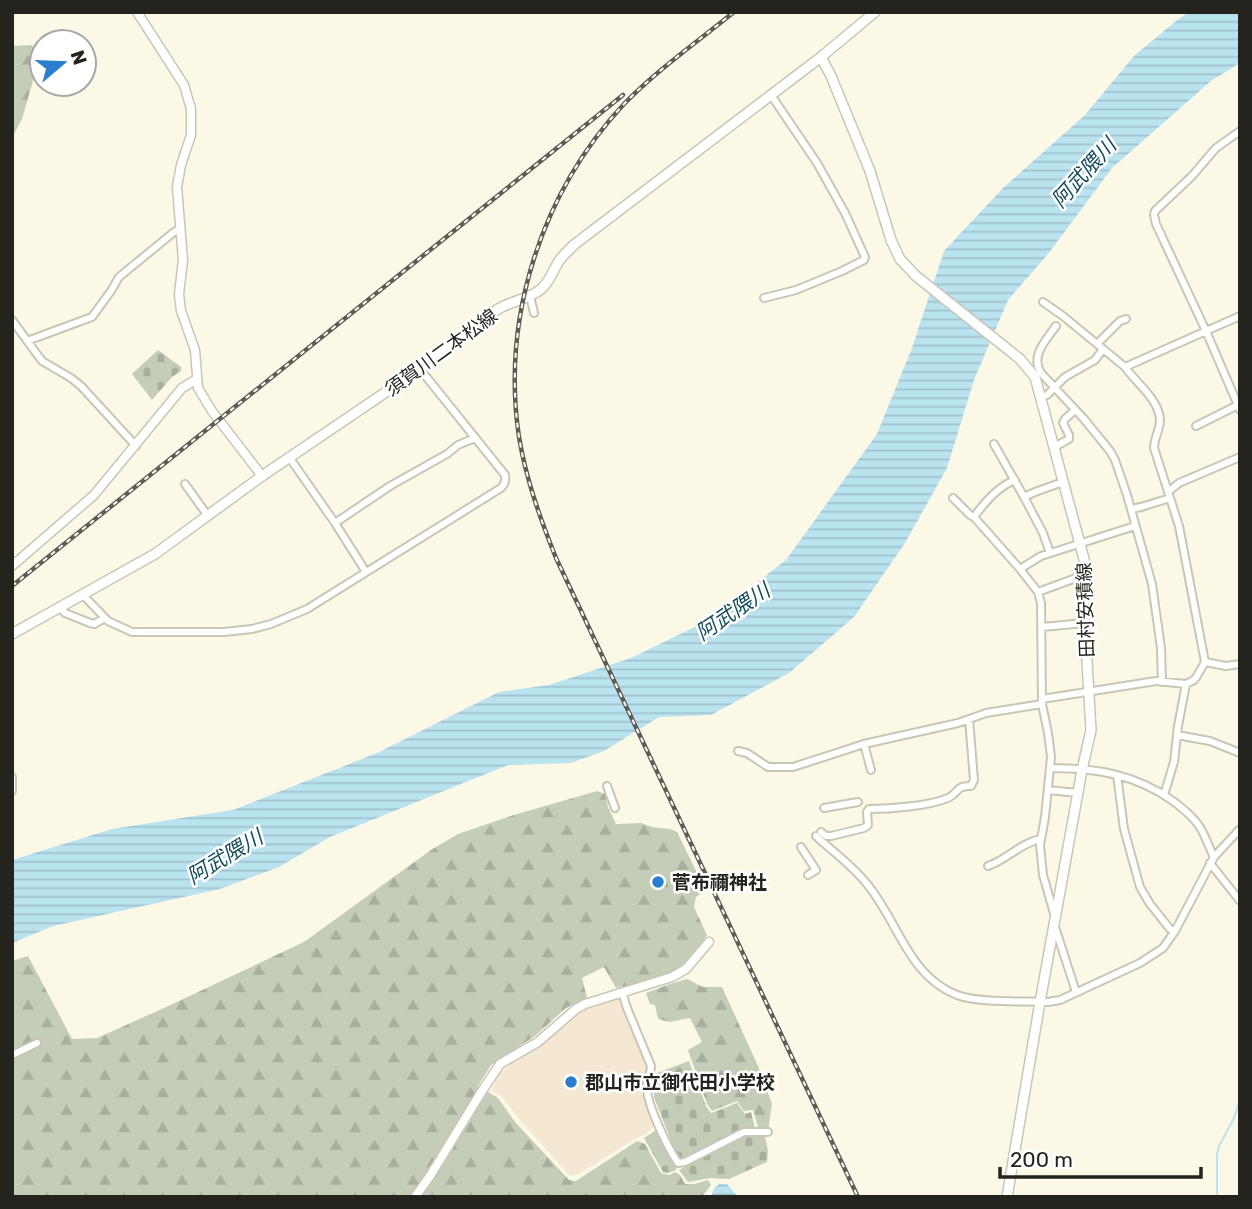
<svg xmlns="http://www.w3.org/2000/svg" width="1252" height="1209" font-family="Rubik,'Noto Sans JP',sans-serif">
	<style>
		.education { fill: #f4e8d3 }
		.forest { fill: url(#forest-firs) }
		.cemetery { fill: url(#cemetery-stones) }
		.water { fill: url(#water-rules) }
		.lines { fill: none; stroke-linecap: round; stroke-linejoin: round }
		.stream { stroke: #bae3f0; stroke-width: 2 }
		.minor-casing { stroke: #cac6b5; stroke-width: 10 }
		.tertiary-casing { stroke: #cac6b5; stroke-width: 11 }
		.secondary-casing { stroke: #cac6b5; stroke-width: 12 }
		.minor { stroke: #fff; stroke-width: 6 }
		.tertiary { stroke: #fff; stroke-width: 8 }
		.secondary { stroke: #fff; stroke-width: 9 }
		.rail-casing { stroke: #5e5c53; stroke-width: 4.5 }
		.rail { stroke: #fff; stroke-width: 2; stroke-dasharray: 5; stroke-linecap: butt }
		.poi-dot { fill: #297fcd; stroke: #fff; stroke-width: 2.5 }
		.labels { text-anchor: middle; stroke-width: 5; stroke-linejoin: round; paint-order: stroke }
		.street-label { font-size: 19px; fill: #25231d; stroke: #fff }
		.poi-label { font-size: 19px; font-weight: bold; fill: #25231d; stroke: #fff; text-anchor: start }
		.water-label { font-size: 21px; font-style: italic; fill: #144d5b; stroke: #fff }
	</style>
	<defs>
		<pattern id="forest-firs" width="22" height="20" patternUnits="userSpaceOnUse" patternTransform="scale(1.75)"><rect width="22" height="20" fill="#c4cdb7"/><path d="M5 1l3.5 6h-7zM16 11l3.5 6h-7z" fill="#a8b09d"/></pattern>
		<pattern id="cemetery-stones" width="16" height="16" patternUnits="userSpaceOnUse" patternTransform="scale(1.75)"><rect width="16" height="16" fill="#c4cdb7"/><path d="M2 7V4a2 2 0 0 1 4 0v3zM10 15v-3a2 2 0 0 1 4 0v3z" fill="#a8b09d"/></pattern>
		<pattern id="water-rules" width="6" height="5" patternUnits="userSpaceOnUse" patternTransform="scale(1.75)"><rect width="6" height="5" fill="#bae3f0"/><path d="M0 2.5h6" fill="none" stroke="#a0c2cd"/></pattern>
	</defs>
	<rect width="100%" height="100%" fill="#fcf8e6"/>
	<!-- education -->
	<path class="education" d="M627,994L622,1008L648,1071L646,1097L657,1124L646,1134L633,1140L579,1174L570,1176L518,1118L501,1096L491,1091L500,1073L521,1056L543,1043L576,1013L587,1007Z"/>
	<!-- forest -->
	<path class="forest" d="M12,43L14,46L32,45L39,60L22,119L12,138Z
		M597,791L605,794L608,807L616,824L641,823L652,827L670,829L677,832L702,883L703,892L696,897L694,907L707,935C696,951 683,968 666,975C651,981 632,984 616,988L604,967L582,978L587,998L566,1008L535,1036L491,1065L478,1086L498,1098L515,1122L569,1180L576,1181L637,1141L645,1144L661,1173L669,1175L675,1172L680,1175L685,1184H695L708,1180L711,1185L702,1197H12V961L28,956L72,1039L97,1038L164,1008L304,942L431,850L458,834L514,815Z
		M687,979L703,987H722L758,1066L772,1104L768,1131L766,1132L758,1127L753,1110L744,1111L737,1101L712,1111L707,1104L688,1050L702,1042L690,1018L669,1022L658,1019L655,1005L650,1004L646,993L670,984Z"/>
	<!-- cemetery -->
	<path class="cemetery" d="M158,350L181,367V371L172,377L152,400L132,374Z
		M689,1061L706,1106L711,1113L737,1103L745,1114L751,1112L755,1128C730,1132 704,1149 681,1161L675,1151L654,1097V1074Z
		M658,1129L671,1157L677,1166L676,1170L668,1173L663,1172L644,1138Z
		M754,1134L765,1137L768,1151L767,1162L729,1179L710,1178L688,1182L679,1170L737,1139Z"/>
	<!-- water -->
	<path class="water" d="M1189,12H1240V63L1211,81L1112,168L1048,254L1008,300L974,380L947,468L905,543L854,617L789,673L711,715L659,717L604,751L571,763L508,765L330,837L279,867L220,889L53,926L12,943V860L112,829L233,810L377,753L499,692L549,685L631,658L709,620L786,560L877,434L912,348L944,251L1003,188L1085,115L1134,56L1176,21Z
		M719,1184H727L738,1197H711L714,1188Z"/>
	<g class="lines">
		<!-- stream -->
		<path class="stream" d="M1217,1197V1154L1219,1146L1234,1118L1240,1099"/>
		<defs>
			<path id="minor" d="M1240,131L1216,148L1192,176L1155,211L1154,215L1156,224L1206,331L1240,410
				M530,296L534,313
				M764,298L796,290L842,271L864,260L865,257L845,213L817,163L771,95
				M1043,302L1063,316L1125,367
				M12,320L42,361L71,378L81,386L136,446
				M1056,326C1046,340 1030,356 1041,373L1084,419L1110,451L1115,460L1127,495L1152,584L1161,648L1162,682
				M27,341L92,317L111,291L119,277L174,232L181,228
				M1097,344L1120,321L1126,319
				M1041,397L1047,395L1065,377L1095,360L1103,349
				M1196,426L1240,404
				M994,444L1024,497
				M1054,447L1069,439V435L1063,423L1065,419L1075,410
				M289,457L335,523L366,572
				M185,484L208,516
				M1168,492L1179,483L1240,457
				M953,498L970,515L974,517L1020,569
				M1131,509L1141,507L1170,498
				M974,517C984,503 999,486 1015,480
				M335,523L390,486L447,454L458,445L475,438
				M1050,553L1043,533L1024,497L1035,492L1063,482
				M1038,592L1084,575
				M83,595L108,621L132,632H224L252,629L271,624L307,609L501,488C504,485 506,480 505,475L420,369
				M60,607L65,613L90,623L94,624L105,618
				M1042,627L1084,623
				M1205,662L1226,666L1240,664
				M1042,699L1156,681L1186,684L1194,680L1197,676L1205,662L1179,526L1154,448C1154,438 1160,430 1160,420C1159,399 1136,383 1125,367L1240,316
				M1177,735L1210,741L1240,753
				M864,744L871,770
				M738,751L747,753L768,767H793L864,744L958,723L986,713L1042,704
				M1050,768C1096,768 1135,774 1173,801C1182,808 1190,814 1197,823C1205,833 1208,846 1214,857
				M1117,775L1124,829L1140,887L1150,904L1170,929L1175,931
				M12,777V791
				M607,786L615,808
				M1048,790L1078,793
				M1164,795L1174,762L1178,726L1186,684
				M824,808L858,802
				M821,832L826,836H831L864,828L868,825L867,812L869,809C890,809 929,806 948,798C959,793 956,785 971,786L974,780L969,719
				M816,836C833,852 853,866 867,884C898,921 908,976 957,995C979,1003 1022,1001 1048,1002L1060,1000L1140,963L1163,948L1175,931L1214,857L1240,829
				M801,847L816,870L808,875
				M1210,863L1240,901
				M988,866C1008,859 1019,844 1040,839
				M1055,917L1043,875L1040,845L1045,817L1051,757L1048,733L1042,704L1041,603L1038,592L1020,569L1041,556L1135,526
				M1055,927L1076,992
				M622,992L627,1008L651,1066C651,1074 646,1080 647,1088C647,1105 668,1148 678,1163L685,1162L744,1132H768
				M12,1055L37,1043"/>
			<path id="tertiary" d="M137,12L184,85L191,109V135L181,165L177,187L183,260L179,294L181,311L195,350L198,388L212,411L262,476
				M12,566L94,495L182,388L197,379
				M415,1197L430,1176L482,1091L500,1064L538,1042L576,1009L585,1004L672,977L686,969L709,942"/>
			<path id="secondary" d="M821,57L831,76L870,171L891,240L900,259L916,276L1020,359L1035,377L1084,559L1083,593L1091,730L1082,770L1040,1002L1007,1197
				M12,634L155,554L262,476L420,369L498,309C512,301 528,299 540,290C550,282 552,272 559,261C563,255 569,250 575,244L821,57L875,12"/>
		</defs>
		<!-- minor casing -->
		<use href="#minor" class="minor-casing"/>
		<!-- tertiary casing -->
		<use href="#tertiary" class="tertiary-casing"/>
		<!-- secondary casing -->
		<use href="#secondary" class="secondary-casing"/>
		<!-- minor -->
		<use href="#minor" class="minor"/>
		<!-- tertiary -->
		<use href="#tertiary" class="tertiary"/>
		<!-- secondary -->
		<use href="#secondary" class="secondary"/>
		<defs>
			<path id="rail" d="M734,12C697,42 657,70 624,104C542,192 501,317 519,437C526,479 540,518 556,558L858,1197
				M12,586L623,95"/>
		</defs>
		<!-- rail casing -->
		<use href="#rail" class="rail-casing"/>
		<!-- rail -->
		<use href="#rail" class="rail"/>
	</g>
	<!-- markers -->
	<g class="poi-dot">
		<circle cx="658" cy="882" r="7"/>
		<circle cx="571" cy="1082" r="7"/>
	</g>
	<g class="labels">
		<!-- street labels -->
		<g class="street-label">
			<text transform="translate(441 352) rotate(-36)" y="7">須賀川二本松線</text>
			<text transform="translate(1085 610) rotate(-92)" y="7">田村安積線</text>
		</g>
		<!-- poi labels -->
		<g class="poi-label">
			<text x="672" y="889">菅布禰神社</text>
			<text x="585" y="1089">郡山市立御代田小学校</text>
		</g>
		<!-- water labels -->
		<g class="water-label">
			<text transform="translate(1084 173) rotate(-48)" y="7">阿武隈川</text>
			<text transform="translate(733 612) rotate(-34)" y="7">阿武隈川</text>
			<text transform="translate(225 857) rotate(-31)" y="7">阿武隈川</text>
		</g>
	</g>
	<!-- border -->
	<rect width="1252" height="1209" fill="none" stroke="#25231d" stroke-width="28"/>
	<!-- north arrow -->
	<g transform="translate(63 63) rotate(71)"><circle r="33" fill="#ffffff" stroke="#a8a7a5" stroke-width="2"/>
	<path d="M0-5L12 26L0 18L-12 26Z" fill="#297fcd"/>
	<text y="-10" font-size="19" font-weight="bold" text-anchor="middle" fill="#25231d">N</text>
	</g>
	<!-- scale -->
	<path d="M1000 1167v10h201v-10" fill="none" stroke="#25231d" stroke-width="3.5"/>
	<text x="1010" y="1167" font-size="21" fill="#25231d" stroke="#ffffff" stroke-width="5" paint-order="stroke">200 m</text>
</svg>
